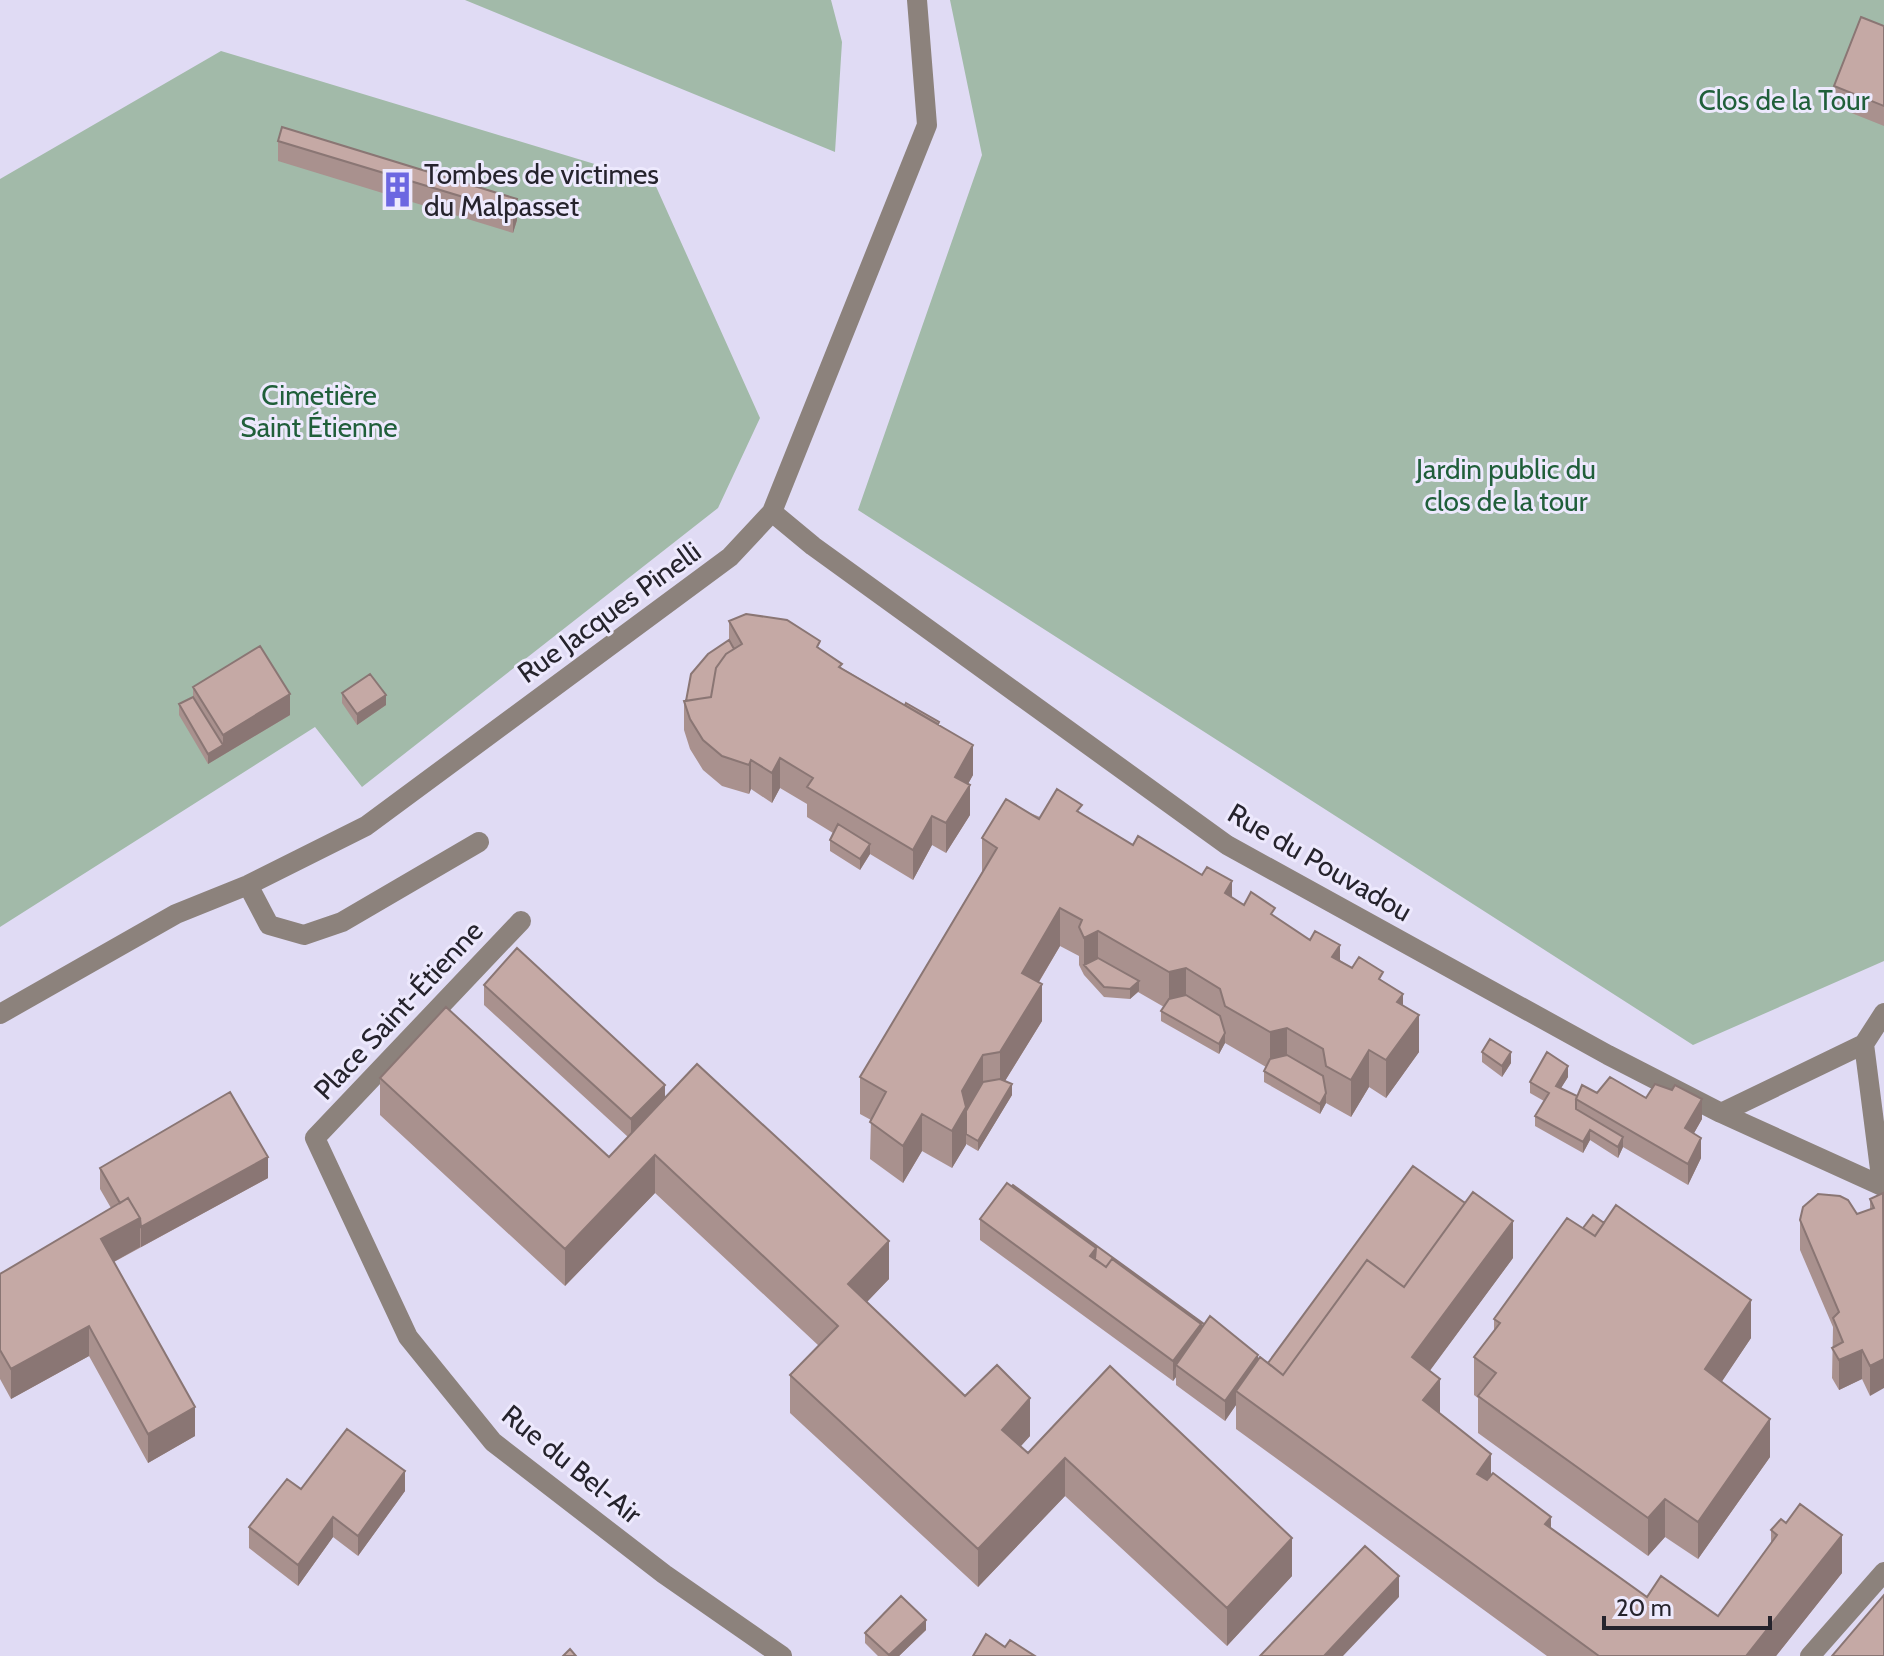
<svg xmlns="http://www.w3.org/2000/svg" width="1884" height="1656" font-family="Cabin,sans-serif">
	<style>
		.green { fill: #a2baa9 }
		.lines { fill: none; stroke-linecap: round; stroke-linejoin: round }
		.minor { stroke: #8c827c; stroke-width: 20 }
		.wall { fill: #a9918e }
		.shaded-wall { fill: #8a7674 }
		.building { fill: #c5a9a5; stroke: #8a7674; stroke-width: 2 }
		.labels { text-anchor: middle; stroke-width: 6; stroke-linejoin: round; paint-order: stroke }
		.park-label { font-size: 28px; fill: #205f3a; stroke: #ede9fd }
		.poi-label { font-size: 28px; fill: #25232c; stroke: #ede9fd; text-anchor: start }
		.street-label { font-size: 28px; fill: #25232c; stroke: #ede9fd }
	</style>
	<rect width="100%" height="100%" fill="#e0dbf4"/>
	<!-- green -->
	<path class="green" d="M465,0H831L842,42L835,152Z
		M950,0H1884V961L1693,1045L858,510L982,155Z
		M221,51L654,182L760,418L718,508L362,787L315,727L0,927V179Z"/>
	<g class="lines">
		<!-- minor -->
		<path class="minor" d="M772,512L813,546L1227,845L1608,1055L1721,1113L1884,1187
			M248,885L269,925L304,935L342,922L479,842
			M521,921L315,1138L408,1337L493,1442L664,1574L782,1656
			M0,1014L176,914L248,885L366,826L730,557L772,512L927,125L917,0
			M1864,1044L1882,1185
			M1721,1113L1864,1044L1884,1013
			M1810,1656L1884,1572"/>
	</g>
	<!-- wall -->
	<path class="wall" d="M1884,26V126L1834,106V86Z
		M278,141L517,199V220L513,233L278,161Z
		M729,621L820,649L842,668L939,725L973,775L968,784L970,815L946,853L932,845L913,880L870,854L860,870L830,851V840L833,833L807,817V804L780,788L772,803L751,789L749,794L722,786L703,770L690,749L684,730V701H686L729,640Z
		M193,687L290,715L208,764L179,715V704L193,697Z
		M342,693L386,705L357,725L342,703Z
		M1030,813L1040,817L1082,814L1133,845L1244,905L1275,917L1352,968L1383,981L1403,1006L1419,1052L1386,1098L1369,1087L1351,1117L1326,1103L1320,1114L1264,1082V1071L1266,1067L1225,1043L1219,1054L1161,1021V1011L1164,1007L1138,992L1130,999L1104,997L1084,975L1079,965V956L1060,946L1039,982L1042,1021L1005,1081L1012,1095L978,1151L966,1144L952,1168L922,1151L903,1183L870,1159L871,1120L860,1114V1077L982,872V838Z
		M484,985L665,1098L889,1279L866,1302L965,1396L1030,1436L1020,1447L1028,1453L1110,1366L1292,1576L1227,1646L1065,1496L978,1587L790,1413V1375L819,1346L655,1193L565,1286L380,1115V1078L609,1157L628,1137L484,1005Z
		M1482,1052L1511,1063L1502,1077L1482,1062Z
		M1568,1077L1561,1088L1577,1096L1597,1093L1646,1098L1702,1119L1694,1133L1701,1158L1688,1185L1623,1147L1618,1158L1590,1140L1583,1153L1535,1126V1116L1544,1101L1530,1093V1082Z
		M100,1168L268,1178L114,1262L195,1436L148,1463L89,1356L11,1399L0,1379V1274L111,1208L100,1189Z
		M1883,1193L1870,1396L1862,1379L1839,1390L1832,1378L1833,1327L1800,1250V1220L1857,1214L1870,1209V1199Z
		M980,1219L1204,1324L1258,1360L1268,1363L1513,1258L1429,1371L1440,1414L1491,1476L1551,1528L1647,1597L1718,1616L1771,1544V1530L1842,1573L1776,1656H1547L1236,1429V1405L1225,1421L1176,1385V1377L1173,1381L980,1240Z
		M1494,1319L1751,1338L1721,1382L1770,1457L1698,1559L1665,1537L1648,1556L1478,1433V1398L1474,1395V1357L1494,1331Z
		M301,1489L405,1491L358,1556L333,1537L298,1586L249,1548V1527Z
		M926,1630L899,1656H878L865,1643V1633Z"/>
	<!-- shaded-wall -->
	<path class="shaded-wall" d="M517,199V220L513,233V212Z
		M290,694V715L208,764V754L223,745V735Z
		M386,695V705L357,725V714Z
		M973,745V775L955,807V777Z
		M780,758V788L772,803V773Z
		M751,760V789L749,794V765Z
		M970,785V815L946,853V823Z
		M932,816V845L913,880V850Z
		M870,844V854L860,870V859Z
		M1232,881V919L1225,893Z
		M1060,908V946L1022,1010V973Z
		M1098,931V969L1084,965V938Z
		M1340,945V983L1332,957Z
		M1186,968V1006L1169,1010V972Z
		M1139,981V991L1130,999V989Z
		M1042,984V1021L1000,1089V1052Z
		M1403,994V1031L1397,1002Z
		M1419,1015V1052L1386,1098V1060Z
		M1287,1028V1065L1270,1070V1032Z
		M1225,1033V1043L1219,1054V1044Z
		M1369,1050V1087L1351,1117V1080Z
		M1511,1052V1063L1502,1077V1066Z
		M983,1055V1092L966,1121V1145L952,1168V1131L962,1091Z
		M1568,1066V1077L1556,1096V1086Z
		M1012,1084V1095L978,1151V1141Z
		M665,1085V1106L631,1140V1119Z
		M1326,1093V1103L1320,1114V1104Z
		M1702,1099V1119L1685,1149V1128Z
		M922,1114V1151L903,1183V1146Z
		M1590,1130V1140L1583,1153V1142Z
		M1623,1137V1147L1618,1158V1147Z
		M1701,1138V1158L1688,1185V1164Z
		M655,1155V1193L565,1286V1249Z
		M268,1157V1178L141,1247V1227Z
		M140,1218V1247L101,1269V1239Z
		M1513,1221V1258L1412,1395V1357Z
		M889,1241V1279L848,1322V1284Z
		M1096,1248V1268L1090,1256Z
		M1751,1300V1338L1705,1407V1369Z
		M1201,1324V1334L1176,1365V1377L1173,1381V1361Z
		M89,1326V1356L11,1399V1369Z
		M1862,1350V1379L1839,1390V1360Z
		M1258,1355V1375L1236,1391V1405L1225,1421V1401Z
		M1884,1359V1388L1870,1396V1366Z
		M1440,1379V1417L1423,1400Z
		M1030,1398V1436L1002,1467V1430Z
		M195,1407V1436L148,1463V1434Z
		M1770,1419V1457L1698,1559V1522Z
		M1491,1454V1492L1477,1474Z
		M1065,1458V1496L978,1587V1549Z
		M405,1471V1491L358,1556V1536Z
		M1665,1499V1537L1648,1556V1518Z
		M333,1517V1537L298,1586V1565Z
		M1551,1517V1554L1545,1524Z
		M1842,1535V1573L1776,1656H1746Z
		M1292,1538V1576L1227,1646V1608Z
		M1399,1576V1597L1343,1656H1324Z
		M926,1620V1630L899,1656H889Z"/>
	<!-- building -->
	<path class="building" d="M1861,17L1884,26V106L1834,86Z
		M282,127L517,199L513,212L278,141Z
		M746,614L787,620L820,641L817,647L842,664L839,667L973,745L955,777L970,785L946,823L932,816L913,850L807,787L813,778L780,758L772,773L751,760L749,765L722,756L703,740L690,719L684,701L711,697L716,668L726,654L742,644L729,621Z
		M729,640L734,649L726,654L716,668L711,697L686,701L691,674L708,654Z
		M260,646L290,694L223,735L193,687Z
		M370,674L386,695L357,714L342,693Z
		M193,697L223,745L208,754L179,704Z
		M906,703L939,722L938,724L905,705Z
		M1057,789L1082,805L1077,811L1133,845L1138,836L1202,875L1207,867L1232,881L1225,893L1244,905L1251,892L1275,908L1271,914L1310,940L1315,931L1340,945L1332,957L1352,968L1359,957L1383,972L1379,979L1403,994L1397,1002L1419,1015L1386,1060L1369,1050L1351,1080L1326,1066L1323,1049L1287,1028L1270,1032L1225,1006L1220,989L1186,968L1169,972L1098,931L1084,938L1079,927L1082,920L1060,908L1022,973L1042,984L1000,1052L983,1055L962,1091L966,1107L952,1131L922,1114L903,1146L870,1122L886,1092L860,1077L997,848L982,838L1006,799L1039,819Z
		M838,824L870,844L860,859L830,840Z
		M517,948L665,1085L631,1119L484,985Z
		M1098,958L1139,981L1130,989L1104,987L1084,965Z
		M1186,995L1220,1016L1225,1033L1219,1044L1161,1011L1169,999Z
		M446,1007L609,1157L697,1064L889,1241L848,1284L965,1396L997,1365L1030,1398L1002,1430L1028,1453L1110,1366L1292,1538L1227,1608L1065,1458L978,1549L790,1375L838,1326L655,1155L565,1249L380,1078Z
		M1490,1039L1511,1052L1502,1066L1482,1052Z
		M1547,1052L1568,1066L1556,1086L1577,1096L1576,1099V1109L1623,1137L1618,1147L1590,1130L1583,1142L1535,1116L1549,1093L1530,1082Z
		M1287,1055L1323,1076L1326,1093L1320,1104L1264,1071L1270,1059Z
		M1610,1077L1646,1098L1655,1084L1672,1090L1675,1085L1702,1099L1685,1128L1701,1138L1688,1164L1576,1099L1582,1085L1597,1093Z
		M1000,1079L1012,1084L978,1141L966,1134V1111L983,1082Z
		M230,1092L268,1157L141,1227L140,1218L128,1198L120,1203L100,1168Z
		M1413,1166L1465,1203L1404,1287L1367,1260L1283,1375L1268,1363Z
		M1007,1183L1096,1248L1090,1256L1106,1267L1112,1259L1201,1324L1173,1361L980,1219Z
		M1013,1185L1204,1324L1201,1329V1324L1112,1259L1106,1267L1095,1259L1096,1248L1012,1186Z
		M1473,1192L1513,1221L1412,1357L1440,1379L1423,1400L1491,1454L1477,1474L1487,1480L1493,1473L1551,1517L1545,1524L1647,1597L1661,1576L1718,1616L1777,1535L1771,1530L1781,1519L1786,1523L1800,1504L1842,1535L1746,1656H1599L1236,1391L1260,1357L1283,1375L1367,1260L1404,1287Z
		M1883,1193L1884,1359L1870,1366L1862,1350L1839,1360L1832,1348L1843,1342L1833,1318L1839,1312L1800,1220L1803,1207L1818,1194L1840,1196L1848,1200L1857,1214L1874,1208L1870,1199Z
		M128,1198L140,1218L101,1239L195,1407L148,1434L89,1326L11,1369L0,1350V1274Z
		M1616,1205L1751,1300L1705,1369L1770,1419L1698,1522L1665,1499L1648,1518L1478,1396L1496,1373L1474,1357L1500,1323L1494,1319L1567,1218L1595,1236Z
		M1593,1215L1604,1223L1595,1236L1583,1228Z
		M1210,1316L1258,1355L1225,1401L1176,1365Z
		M347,1429L405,1471L358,1536L333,1517L298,1565L249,1527L287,1479L301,1489Z
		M1365,1546L1399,1576L1324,1656H1260Z
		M1884,1595V1656H1832Z
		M901,1596L926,1620L889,1655L865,1633Z
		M986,1634L1005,1647L1010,1640L1035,1656H973Z
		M570,1649L576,1656H563Z"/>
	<!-- icons -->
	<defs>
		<symbol id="building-bare" viewBox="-9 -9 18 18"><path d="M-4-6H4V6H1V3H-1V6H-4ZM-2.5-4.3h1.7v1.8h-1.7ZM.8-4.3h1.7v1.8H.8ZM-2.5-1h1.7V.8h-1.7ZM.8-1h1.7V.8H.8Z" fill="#6c67e1" stroke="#ede9fd" stroke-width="2.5" paint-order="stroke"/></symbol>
	</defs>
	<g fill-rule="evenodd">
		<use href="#building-bare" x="372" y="164" width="51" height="51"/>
	</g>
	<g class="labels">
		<!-- park labels -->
		<g class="park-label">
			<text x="1784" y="110">Clos de la Tour</text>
			<text x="319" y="405">Cimetière<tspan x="319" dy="32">Saint Étienne</tspan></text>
			<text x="1506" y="479">Jardin public du<tspan x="1506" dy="32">clos de la tour</tspan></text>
		</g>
		<!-- poi labels -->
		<g class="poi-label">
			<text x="424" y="184">Tombes de victimes<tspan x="424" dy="32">du Malpasset</tspan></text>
		</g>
		<!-- street labels -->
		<g class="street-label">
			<text transform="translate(609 612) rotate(-36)" y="10">Rue Jacques Pinelli</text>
			<text transform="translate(1320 862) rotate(30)" y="10">Rue du Pouvadou</text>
			<text transform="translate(398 1010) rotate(-47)" y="10">Place Saint-Étienne</text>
			<text transform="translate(572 1464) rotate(39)" y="10">Rue du Bel-Air</text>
		</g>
	</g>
	<!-- scale -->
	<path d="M1604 1616v12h166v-12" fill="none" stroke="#25232c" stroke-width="4"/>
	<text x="1616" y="1616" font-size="24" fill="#25232c" stroke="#ede9fd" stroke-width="6" paint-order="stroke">20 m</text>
</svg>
